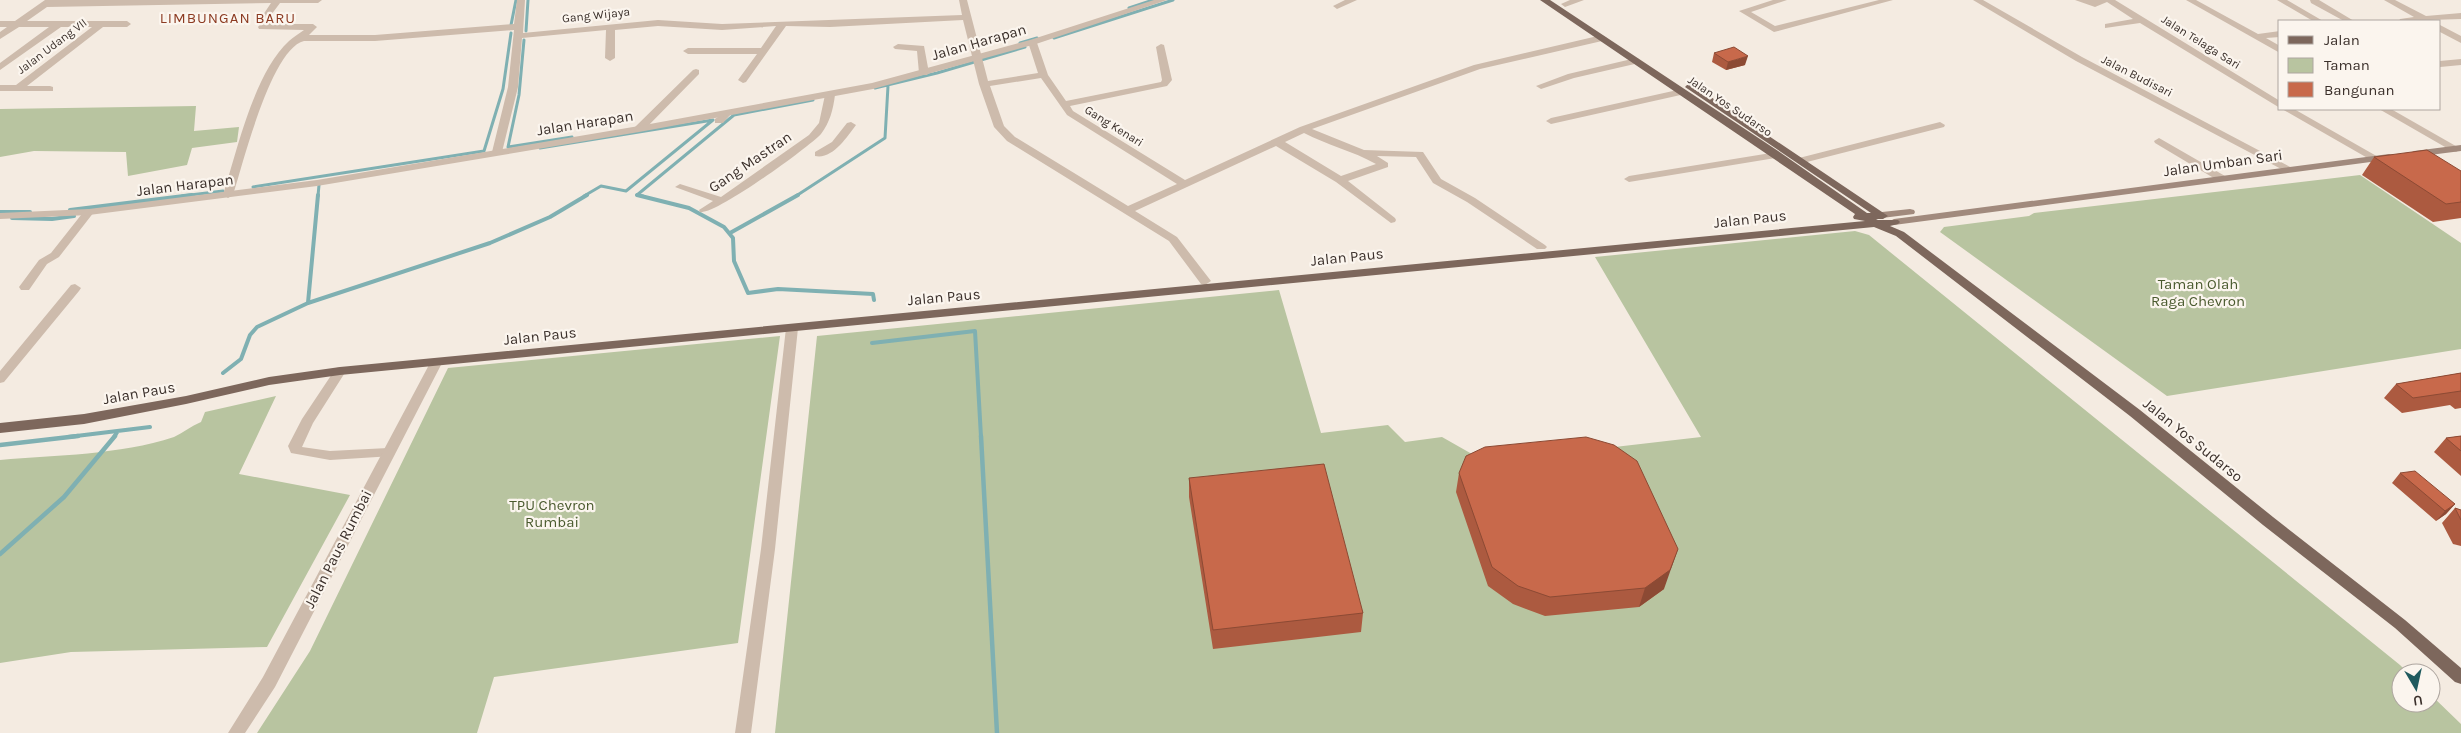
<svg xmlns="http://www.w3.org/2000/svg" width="2461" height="733" font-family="Karla,sans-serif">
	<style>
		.green { fill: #b8c4a0 }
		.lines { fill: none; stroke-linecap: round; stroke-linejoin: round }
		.stream-far2 { stroke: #7fb0b2; stroke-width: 3 }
		.stream-far1 { stroke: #7fb0b2; stroke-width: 4 }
		.stream { stroke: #7fb0b2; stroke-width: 4.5 }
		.minor { fill: #cdbbac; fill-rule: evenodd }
		.tertiary { fill: #cdbbac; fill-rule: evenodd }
		.secondary { fill: #a18a7d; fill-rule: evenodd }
		.primary { fill: #7d675c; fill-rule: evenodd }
		.wall { fill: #ac5a40 }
		.shaded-wall { fill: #8c4a34 }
		.building { fill: #c8694b; stroke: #8c4a34 }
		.labels { text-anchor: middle; stroke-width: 4.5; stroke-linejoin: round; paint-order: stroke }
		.far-street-label { font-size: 12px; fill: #3b302b; stroke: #fbf5ee }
		.far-quarter-label { font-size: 15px; letter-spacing: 1px; fill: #8c3b22; stroke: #fbf5ee }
		.street-label { font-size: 15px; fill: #3b302b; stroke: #fbf5ee }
		.park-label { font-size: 15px; fill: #4a5a2e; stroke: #fbf5ee }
	</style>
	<rect width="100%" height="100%" fill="#f4ebe1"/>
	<!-- green -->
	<path class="green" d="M196,106L194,131L239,127L237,142L192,148L187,165L128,176L126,152L34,151L0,157V109Z
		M2360,175L2461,243V349L2167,396L1940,232L1944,227L2029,216L2034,213Z
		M1855,231L1869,235L2400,665L2408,673H2401V703H2431V695L2461,724V733H775L817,336L1279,290L1321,433L1388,425L1405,442L1442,437L1486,462L1701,437L1595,257Z
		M780,336L738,643L494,677L477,733H257L310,651L448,368Z
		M276,396L239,474L350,495L267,647L71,652L0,663V460C57,455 119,455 174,437C183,433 191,426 201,422L205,412Z"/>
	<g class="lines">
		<!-- stream-far2 -->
		<path class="stream-far2" d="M1129,8L1153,0
			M511,25L516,0
			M526,31L528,0
			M1054,38L1173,0
			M524,40L519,95L508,147L572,137
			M1020,43L1037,38
			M875,88L937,73L1025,47
			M540,148L713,120
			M253,187L484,151L503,89L511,33
			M637,195L643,196
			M637,195L734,115L813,100
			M182,196L223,191
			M318,196L319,185
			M584,196L601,186L626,191L713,120
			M796,196L885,138L888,86"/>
		<!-- stream-far1 -->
		<path class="stream-far1" d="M637,195L689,208L724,227L733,238L734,261L748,293L778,289L873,294L874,300
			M70,210L192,195
			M0,212H30
			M12,218L52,219L74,216
			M730,233L798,195
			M308,303L318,195
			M872,343L975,331L981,437
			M223,373L241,359L250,335L257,327L308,303L490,243L550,217L587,195
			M68,437L150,427
			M114,437L118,431"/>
		<!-- stream -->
		<path class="stream" d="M981,436L997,733
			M0,445L78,436
			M0,554L64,497L115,436"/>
		<!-- minor -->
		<path class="minor" d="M45,0H322L318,3H280L271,15L275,18L270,24H313L317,27L309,35H375L514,24L517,0H525L523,33L658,20L722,24L962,15L959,0H967L988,81L1038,73L1028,42L1036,40L1048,75L1066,101L1161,82L1162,80L1156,47L1161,44L1164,45L1172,80L1167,86L1070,106L1073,111L1185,180L1300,127L1474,65L1602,35L1607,38L1602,41L1480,69L1312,129L1364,150L1423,152L1441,179L1475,198L1545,245L1547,247L1545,249H1537L1467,202L1433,183L1416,157L1377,156L1388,163V167L1348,181L1395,218L1396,220L1395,222L1391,223L1336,182L1276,146L1135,211L1177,237L1211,281L1205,285L1201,284L1169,241L1007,141L994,127L979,84L963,20L830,27L786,26L746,82L743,83L738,80L757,54H688L683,51L688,48H761L776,26L722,30L658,26L615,30V58L610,61L605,58L606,30L522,38L518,87L502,152L497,155L492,152L508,87L514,30L375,41H304C271,49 243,164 233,195L228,198L223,195C237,151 254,73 289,41C293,37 299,34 304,30L259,29L258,27L264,20L261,18L271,3L47,7L27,21H127L131,24L127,27H103L27,86H50L53,87V91H0V85H16L92,27H61L0,70V63L49,27H19L0,39V32L7,27H0V21H15ZM1041,78L1067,115L1177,184L1128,206L1015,137L1004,126L990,86ZM1304,133C1327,145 1353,151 1376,164L1341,176L1285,142Z
			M1345,0H1357L1337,9L1333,6Z
			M1773,0H1787L1751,12L1775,26L1879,0H1893L1774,32L1739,11Z
			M1973,0H1983L2082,57L2294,169L2289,172L2285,171L2076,61Z
			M2075,0H2115L2280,101V108L2140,23L2105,28V24L2133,19L2107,2L2095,7Z
			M2186,0H2196L2258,34L2280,31V37L2266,38L2280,46V53Z
			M2277,0H2287L2323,21H2313Z
			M2310,0H2319L2354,21H2344L2311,3Z
			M2384,0H2395L2426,16L2461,13V19L2399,21L2400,19L2414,17Z
			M2440,25L2461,36V43L2440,32Z
			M898,44L924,46L929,73L927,75H921L919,73L917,51L895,49L893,47Z
			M1636,58L1639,59V63L1574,78L1541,89L1536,86L1568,74Z
			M2461,59V65L2440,67V61Z
			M696,69L699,70V74L643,131H635V127L693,70Z
			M1682,89L1685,90V94L1551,124L1546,121L1551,118Z
			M830,92L835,95C833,110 830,122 821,134C808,148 714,216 700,212L699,210L713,201L675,187L680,184L721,197L809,135L819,123L825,95Z
			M2282,109H2294L2380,158L2379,160H2371Z
			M2379,109H2391L2461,149L2456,152L2452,151Z
			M726,111L731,114L723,123H715V119Z
			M851,122L856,125C847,137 832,160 815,156V152L832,142L847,123Z
			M1940,122L1945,125L1944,127L1803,163L1798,160L1799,158Z
			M2159,138L2225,176L2226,178L2221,181L2217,180L2155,143L2154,141Z
			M1777,152L1781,153V157L1629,182L1624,179L1629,176Z
			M89,209L94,212L59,257L47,264L29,290H21L19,287L39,260L51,253L85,210Z
			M75,284L81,288L79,291L4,382L0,383V371L71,285Z
			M340,367L346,371L313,423L302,447L330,451L388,448L393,450L395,453L393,456L330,460L291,453L288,446L302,419L336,368Z"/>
		<!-- tertiary -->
		<path class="tertiary" d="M1154,0H1167L1036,44L873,89L639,132L317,186L89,215L0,219V213L89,209L317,180L639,126L872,83L1030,40Z
			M1570,0H1584L1565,7L1561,4Z
			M792,324L798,328L775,549L751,733H735L761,549L786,328Z
			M436,359L442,363L275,687L245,733H228L263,677L430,363Z"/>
		<!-- secondary -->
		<path class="secondary" d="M2461,145V151L2414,157L2409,154L2414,151Z
			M2389,154L2393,155V159L1894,225L1888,222L1894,219Z
			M1910,209L1914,210L1915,212L1914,214L1882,218L1877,215L1882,212Z"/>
		<!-- primary -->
		<path class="primary" d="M1540,0H1550L1781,153L1867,213H1871L1685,87L1687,85H1693L1888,216L1883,219H1876L1878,220H1898L1900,222L1898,224L1890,226L1904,232L2140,410L2273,517L2405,620L2461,668V684L2455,682L2395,628L2263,525L2130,416L1896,236L1874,227L340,375L269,385L186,404L84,424L0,433V423L84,414L186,396L269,377L340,367L1865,221L1854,219L1853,217L1855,214Z"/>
	</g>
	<!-- wall -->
	<path class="wall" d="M1714,53L1745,65L1726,70L1712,62Z
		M2374,157L2461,171V218L2433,222L2362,175Z
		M2461,373V408L2455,409L2450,405L2402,413L2384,398L2396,384Z
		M2461,436V476L2434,452L2446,438Z
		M1459,473L1664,589L1639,607L1545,616L1513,604L1488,586L1456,492Z
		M2400,473L2455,504L2446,514L2436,521L2392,483Z
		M1189,478L1363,613L1361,632L1213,649L1189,497Z
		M2455,508L2461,510V546L2453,544L2442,523Z"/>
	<!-- shaded-wall -->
	<path class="shaded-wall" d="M1748,56L1745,65L1726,70L1728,62Z
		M2455,504L2446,514L2436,521L2445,511Z
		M1678,549L1664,589L1639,607L1645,588Z"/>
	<!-- building -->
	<path class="building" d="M1734,47L1748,56L1728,62L1714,53Z
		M2427,150L2461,171V202L2446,204L2374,157Z
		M2461,373V391L2413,398L2396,384Z
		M2461,436V451L2446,438Z
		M1586,437L1614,445L1637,461L1678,549L1670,570L1645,588L1550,597L1518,586L1492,567L1459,473L1466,456L1485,447Z
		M1324,464L1363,613L1213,630L1189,478Z
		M2415,471L2455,504L2445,511L2400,473Z
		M2455,508L2461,510V520Z"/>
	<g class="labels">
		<!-- far-street labels -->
		<g class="far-street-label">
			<text transform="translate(596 15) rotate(-6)" y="4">Gang Wijaya</text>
			<text transform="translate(2201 42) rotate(32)" y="4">Jalan Telaga Sari</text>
			<text transform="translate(52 46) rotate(-37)" y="4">Jalan Udang VII</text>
			<text transform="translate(2137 76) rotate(27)" y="4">Jalan Budisari</text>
			<text transform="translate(1730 106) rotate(34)" y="4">Jalan Yos Sudarso</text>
			<text transform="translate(1114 126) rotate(32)" y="4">Gang Kenari</text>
		</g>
		<!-- far-quarter labels -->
		<g class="far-quarter-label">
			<text x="228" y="23">LIMBUNGAN BARU</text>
		</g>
		<!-- street labels -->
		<g class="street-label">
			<text transform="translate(979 42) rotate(-16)" y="5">Jalan Harapan</text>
			<text transform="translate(585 123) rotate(-9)" y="5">Jalan Harapan</text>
			<text transform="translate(750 162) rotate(-34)" y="5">Gang Mastran</text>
			<text transform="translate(2223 163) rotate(-8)" y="5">Jalan Umban Sari</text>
			<text transform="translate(185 185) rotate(-7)" y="5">Jalan Harapan</text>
			<text transform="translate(1750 219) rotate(-6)" y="5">Jalan Paus</text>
			<text transform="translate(1347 257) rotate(-6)" y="5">Jalan Paus</text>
			<text transform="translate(944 297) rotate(-5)" y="5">Jalan Paus</text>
			<text transform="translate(540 336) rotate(-6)" y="5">Jalan Paus</text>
			<text transform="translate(139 393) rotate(-10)" y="5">Jalan Paus</text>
			<text transform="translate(2193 440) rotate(39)" y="5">Jalan Yos Sudarso</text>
			<text transform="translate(338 549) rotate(-63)" y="5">Jalan Paus Rumbai</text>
		</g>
		<!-- park labels -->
		<g class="park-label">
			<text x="2198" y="289">Taman Olah<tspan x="2198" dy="17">Raga Chevron</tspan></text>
			<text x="552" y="510">TPU Chevron<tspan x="552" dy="17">Rumbai</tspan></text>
		</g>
	</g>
	<!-- legend -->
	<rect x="2278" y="20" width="162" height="90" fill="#fbf5ee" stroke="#aea6a0"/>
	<rect x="2288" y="36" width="25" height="8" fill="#7d675c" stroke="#aea6a0"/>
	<text x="2324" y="45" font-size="15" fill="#3b302b">Jalan</text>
	<rect x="2288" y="58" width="25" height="15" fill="#b8c4a0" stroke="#aea6a0"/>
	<text x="2324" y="70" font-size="15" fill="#3b302b">Taman</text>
	<rect x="2288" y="82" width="25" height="15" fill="#c8694b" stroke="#aea6a0"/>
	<text x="2324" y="95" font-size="15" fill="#3b302b">Bangunan</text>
	<!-- north arrow -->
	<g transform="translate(2416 688) rotate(171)"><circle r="24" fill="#fbf5ee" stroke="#aea6a0"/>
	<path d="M0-4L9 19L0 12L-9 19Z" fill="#1f5a5e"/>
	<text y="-8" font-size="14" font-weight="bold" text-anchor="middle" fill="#3b302b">U</text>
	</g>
</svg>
